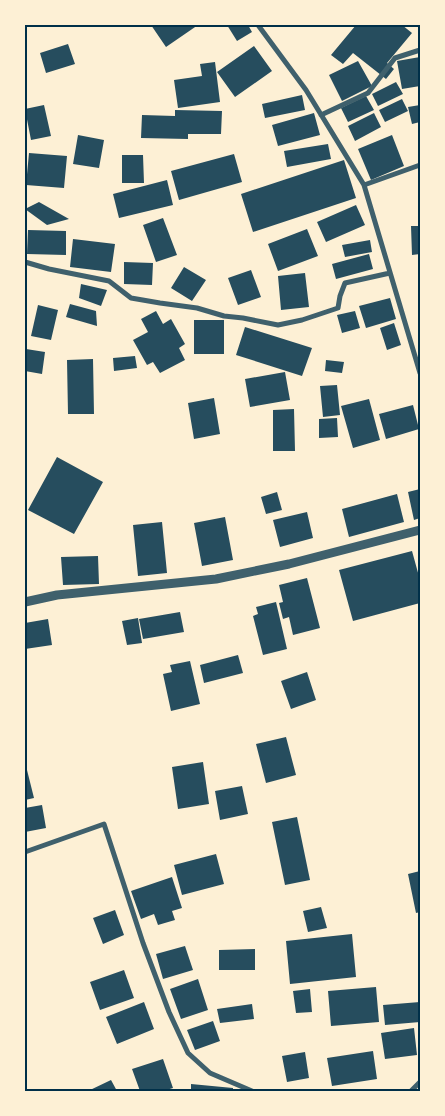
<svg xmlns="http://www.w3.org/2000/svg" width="445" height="1116" font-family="'Asap Condensed',sans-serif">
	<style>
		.building { fill: #264d5e }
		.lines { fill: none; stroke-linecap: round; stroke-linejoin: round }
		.minor { stroke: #3f606c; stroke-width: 5 }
		.tertiary { stroke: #3f606c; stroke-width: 9 }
		.neatline { fill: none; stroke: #003049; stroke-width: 2 }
	</style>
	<rect width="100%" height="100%" fill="#fdf0d5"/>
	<!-- building -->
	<path class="building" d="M151,25H198L166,47Z
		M227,25H248L252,32L237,41Z
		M356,25H402L412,33L387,63L394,69L386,79L353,53L343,64L331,55Z
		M68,44L75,64L46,73L40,53Z
		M254,46L272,71L235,97L217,72Z
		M420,57V86L402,89L397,61Z
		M358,61L372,86L342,101L329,75Z
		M215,62L220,102L178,108L174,80L202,76L200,64Z
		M396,82L403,94L378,106L372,94Z
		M302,95L305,110L265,118L262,104Z
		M366,96L374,110L348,122L341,108Z
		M402,99L408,111L385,122L379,110Z
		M44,105L51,136L31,140L25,109Z
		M420,105V122L412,124L408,107Z
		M175,110L222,111L221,134H188V139L141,138L142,115L175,116Z
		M314,113L320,135L278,146L272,125Z
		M374,113L381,127L355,141L348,126Z
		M78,135L104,140L99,168L73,164Z
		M392,135L404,166L371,180L358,149Z
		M328,144L331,159L287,167L284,151Z
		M29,153L67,156L64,188L26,185Z
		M234,154L242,182L179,200L171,171Z
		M122,155H143L144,183H122Z
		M344,160L356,198L253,232L241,194Z
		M167,180L173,205L119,218L113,194Z
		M39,202L69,219L47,225L25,209Z
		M356,205L365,225L326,242L317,222Z
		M163,218L177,255L156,262L143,225Z
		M411,226H420V254L412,255Z
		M307,229L318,256L278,271L268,244Z
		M28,230L66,231V255L27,254Z
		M73,239L115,244L111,272L70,267Z
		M370,240L372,252L345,257L342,245Z
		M369,254L373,269L336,279L332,264Z
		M124,262L153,263L152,285L124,284Z
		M184,267L206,280L192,301L171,288Z
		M251,270L261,297L238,305L228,278Z
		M305,273L309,307L281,310L278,276Z
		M81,284L107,290L101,306L79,298Z
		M390,298L396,319L366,328L359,306Z
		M70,304L96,311L97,326L66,317Z
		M38,305L58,310L51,340L31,336Z
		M156,311L163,324L171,319L185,344L179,348L185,360L160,373L153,362L147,365L133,340L148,332L141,319Z
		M355,311L360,328L342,333L337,315Z
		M194,320H224V354H194Z
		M394,323L401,345L387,350L380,328Z
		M245,327L312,348L302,376L236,355Z
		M26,349L45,352L42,374L25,371Z
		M135,356L137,368L114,371L113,358Z
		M93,359L94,414H68L67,360Z
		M326,360L344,362L342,373L325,371Z
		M285,372L290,400L250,407L245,379Z
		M337,385L340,415L323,417L320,386Z
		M214,398L220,434L194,439L188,403Z
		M369,399L380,440L353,448L341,406Z
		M413,405L419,429L386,439L379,414Z
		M294,409L295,451H273V410Z
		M337,418L338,437L319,438V419Z
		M57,457L103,482L74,534L28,510Z
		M420,489V518L414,520L408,492Z
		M277,492L282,510L266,514L261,497Z
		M397,494L404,522L349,537L342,509Z
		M307,512L313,538L280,547L273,520Z
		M225,517L233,560L202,566L194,523Z
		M162,522L167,573L138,576L133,525Z
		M412,551L420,580V603L353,621L339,570Z
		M98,556L99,584L63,585L61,557Z
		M307,578L320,628L293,635L289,617L283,619L279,603L283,602L279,585Z
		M276,602L287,649L263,655L253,616L258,614L256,607Z
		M180,612L184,632L143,639L139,619Z
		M138,618L142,643L127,645L122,621Z
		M48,619L52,645L25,649V623Z
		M238,655L243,673L204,683L200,665Z
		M190,661L200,704L171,711L163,674L172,672L170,665Z
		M307,672L316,700L291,709L281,681Z
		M286,737L296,775L266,783L256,744Z
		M203,762L209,804L178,809L172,767Z
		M25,770H27L34,798L25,800Z
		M242,786L248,814L220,820L215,791Z
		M42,805L46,828L25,832V808Z
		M297,817L310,880L285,885L272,822Z
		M216,854L224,884L182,895L174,865Z
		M420,871V912L416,913L408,874Z
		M172,877L182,908L172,911L175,920L158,925L154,914L141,919L131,891Z
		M321,907L327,928L308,932L303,911Z
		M115,910L124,935L103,944L93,918Z
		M352,934L356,977L290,984L286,941Z
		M185,946L193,970L163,979L156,954Z
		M255,949V970H219V950Z
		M124,970L134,998L100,1010L90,982Z
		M198,979L208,1010L181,1019L170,989Z
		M376,987L379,1022L331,1026L328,991Z
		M310,989L312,1012L296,1013L293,991Z
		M144,1002L154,1029L117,1044L106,1017Z
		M420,1002V1022L385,1025L383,1005Z
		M252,1004L254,1019L220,1023L217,1009Z
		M213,1021L220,1041L195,1050L187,1030Z
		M414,1028L417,1055L385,1059L381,1033Z
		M373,1051L377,1079L332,1086L327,1058Z
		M305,1052L309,1078L287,1082L282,1056Z
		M163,1059L173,1088L163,1091H140L132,1069Z
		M111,1080L117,1091H88Z
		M191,1084L233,1088V1091H191Z"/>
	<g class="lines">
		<!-- minor -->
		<path class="minor" d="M258,25L306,90L364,185L420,373
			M321,115L368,93L395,58L420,50
			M364,185L420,165
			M25,262L49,269L109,281L131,298L160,303L197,308L224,316L243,318L278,325L302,320L338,308L340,296L345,283L390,273
			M25,852L104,824L143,943L169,1012L188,1053L210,1073L252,1091
			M411,1091L420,1082"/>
		<!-- tertiary -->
		<path class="tertiary" d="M25,602L57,595L216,579L289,564L420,530"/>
	</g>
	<!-- border -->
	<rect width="445" height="1116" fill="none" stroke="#fdf0d5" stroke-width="52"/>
	<rect x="26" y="26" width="393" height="1064" class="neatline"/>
</svg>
